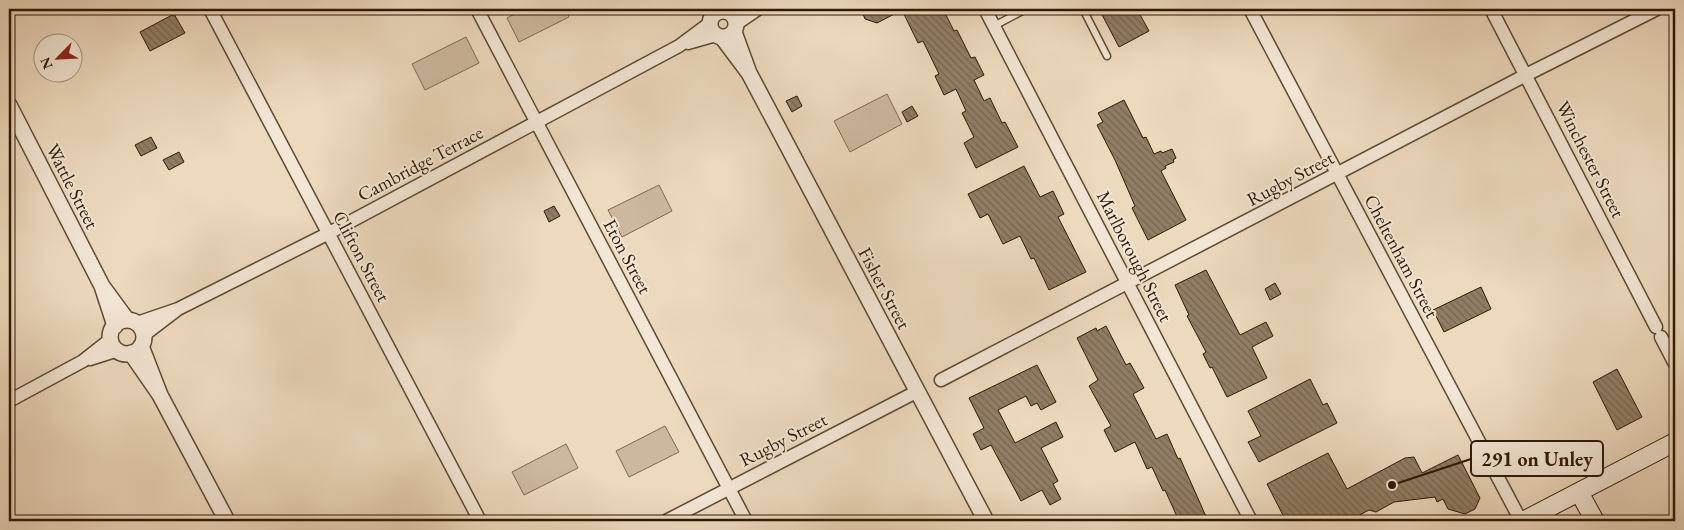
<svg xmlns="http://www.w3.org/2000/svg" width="1684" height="530" font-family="'EB Garamond',serif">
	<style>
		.pitch { fill: #cdb89f; stroke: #7e6852 }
		.building { fill: url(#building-back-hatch); stroke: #2e1905 }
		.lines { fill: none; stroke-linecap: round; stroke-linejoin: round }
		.service-casing { stroke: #5e4933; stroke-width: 9 }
		.minor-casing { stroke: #5e4933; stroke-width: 15 }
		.tertiary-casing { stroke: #5e4933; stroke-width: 18 }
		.secondary-casing { stroke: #2e1905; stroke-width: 20 }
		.service { stroke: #f3e6d5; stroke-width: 6 }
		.minor { stroke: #f3e6d5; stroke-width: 12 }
		.tertiary { stroke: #f3e6d5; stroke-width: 15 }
		.secondary { stroke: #f3e6d5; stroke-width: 18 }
		.labels { text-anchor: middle; stroke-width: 4; stroke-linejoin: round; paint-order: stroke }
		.street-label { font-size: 19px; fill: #2e1905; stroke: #f3e6d5 }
		.leader { fill: none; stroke: #2e1905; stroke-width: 2 }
		.callout-dot { fill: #2e1905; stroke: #f3e6d5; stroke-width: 2 }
		.callout { fill: #f3e6d5; stroke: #2e1905; stroke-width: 2 }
		.callout-label { font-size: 20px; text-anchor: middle; font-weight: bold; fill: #2e1905 }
	</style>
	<defs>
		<pattern id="building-back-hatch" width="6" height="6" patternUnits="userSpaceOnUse" patternTransform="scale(1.25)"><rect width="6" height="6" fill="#917d65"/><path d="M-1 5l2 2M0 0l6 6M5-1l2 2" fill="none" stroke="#776651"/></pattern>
	</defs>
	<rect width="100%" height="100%" fill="#edd9be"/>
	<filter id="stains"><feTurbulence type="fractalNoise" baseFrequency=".004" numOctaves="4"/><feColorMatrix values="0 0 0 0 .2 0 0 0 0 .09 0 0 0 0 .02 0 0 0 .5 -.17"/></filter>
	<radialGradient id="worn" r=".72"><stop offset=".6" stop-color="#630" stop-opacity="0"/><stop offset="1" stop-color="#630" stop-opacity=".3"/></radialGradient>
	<!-- pitch -->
	<path class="pitch" d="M524,9H565L569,17L519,42L507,18Z
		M466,37L479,63L425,90L412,64Z
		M887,94L902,124L850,152L834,121Z
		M659,185L672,211L622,237L608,210Z
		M665,426L679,452L629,477L616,451Z
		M566,444L578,468L524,495L512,472Z"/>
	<!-- building -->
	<path class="building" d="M861,9H943L954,31L957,30L971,58L975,57L984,75L974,80L984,101L990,98L1002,123L1005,122L1018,147L976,168L964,143L974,137L962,113L966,111L956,89L944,95L935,76L939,74L923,41L918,43L902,10L877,23L865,19Z
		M1099,9H1137L1149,31L1119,47Z
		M174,14L185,33L150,51L140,32Z
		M797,96L802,106L792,112L786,101Z
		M1124,100L1143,138L1146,137L1154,154L1161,151L1162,153L1172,149L1176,158L1173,160L1174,162L1165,166L1166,168L1161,171L1186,220L1148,240L1132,208L1135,206L1115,160L1097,125L1103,122L1098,113Z
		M912,106L918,116L907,122L902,112Z
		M151,137L157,148L141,156L135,145Z
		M179,152L184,162L169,170L163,160Z
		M1024,166L1040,197L1053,191L1064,214L1058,217L1086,272L1049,290L1034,258L1031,259L1020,236L1003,244L988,214L980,218L968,194Z
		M554,206L560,216L549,222L544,211Z
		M1206,270L1240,335L1266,322L1273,336L1252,347L1267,378L1227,397L1212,367L1210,368L1203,354L1206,352L1187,316L1189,315L1175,285Z
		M1275,283L1281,294L1270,300L1265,289Z
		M1481,287L1491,309L1444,332L1433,310Z
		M1106,326L1126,365L1130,363L1144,388L1133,394L1156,439L1167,434L1178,459L1180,458L1208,521H1179L1165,490L1163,491L1152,467L1147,469L1135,442L1115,452L1104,430L1111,426L1089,386L1098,380L1077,338L1096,328L1097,331Z
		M1037,365L1056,402L1041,410L1037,403L1031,406L1026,396L998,410L1015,443L1056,422L1063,437L1041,448L1058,481L1053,484L1061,499L1050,505L1042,490L1021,501L991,445L981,450L973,434L984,428L969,398Z
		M1617,369L1642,417L1617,430L1593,382Z
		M1310,379L1323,405L1327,403L1337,423L1259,462L1248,442L1261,436L1248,411Z
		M1328,453L1347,489L1405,458L1414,457L1422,473L1458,455L1480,498L1475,509L1465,514L1448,509L1443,499L1437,502L1435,497L1394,502L1376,512L1369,510L1352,519L1351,521H1286L1267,484Z"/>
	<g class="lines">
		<defs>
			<path id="service" d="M1083,9L1107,56
				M994,26L1026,9"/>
			<path id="minor" d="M210,9L480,521
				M477,9L746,521
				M985,9L1251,521
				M1250,9L1521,521
				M1491,9L1656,327
				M730,12L741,9
				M736,24L758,9
				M688,43L716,35
				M178,309L329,233L679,46L710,23
				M137,323L178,309L144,335
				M1661,337L1675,364
				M90,359L118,350
				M941,380L1526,75L1657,9
				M9,401L83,361L111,339
				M666,521L918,391"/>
			<path id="tertiary" d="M710 24a13 13 0 1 1 26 0a13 13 0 1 1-26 0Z
				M722,37L749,73L734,32
				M749,73L986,521
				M9,105L102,286
				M110 337a17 17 0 1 1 34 0a17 17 0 1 1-34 0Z
				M115,326L102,286L127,320
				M131,353L160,395L141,346
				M160,395L227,521"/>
			<path id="secondary" d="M1579,492L1595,521
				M1523,521L1675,442"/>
		</defs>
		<!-- service casing -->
		<use href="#service" class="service-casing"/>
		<!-- minor casing -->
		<use href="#minor" class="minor-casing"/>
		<!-- tertiary casing -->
		<use href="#tertiary" class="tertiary-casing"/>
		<!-- secondary casing -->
		<use href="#secondary" class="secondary-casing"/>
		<!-- service -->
		<use href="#service" class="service"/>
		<!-- minor -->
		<use href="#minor" class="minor"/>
		<!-- tertiary -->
		<use href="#tertiary" class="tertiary"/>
		<!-- secondary -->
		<use href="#secondary" class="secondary"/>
	</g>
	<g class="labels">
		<!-- street labels -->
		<g class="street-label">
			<text transform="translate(1591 159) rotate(63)" y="7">Winchester Street</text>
			<text transform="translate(420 163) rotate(-28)" y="7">Cambridge Terrace</text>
			<text transform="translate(1290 178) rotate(-28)" y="7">Rugby Street</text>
			<text transform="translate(73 186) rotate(63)" y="7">Wattle Street</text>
			<text transform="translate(362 256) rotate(62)" y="7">Clifton Street</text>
			<text transform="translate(628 256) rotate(62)" y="7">Eton Street</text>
			<text transform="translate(1135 256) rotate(63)" y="7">Marlborough Street</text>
			<text transform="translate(1402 256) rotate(62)" y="7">Cheltenham Street</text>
			<text transform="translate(885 288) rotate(62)" y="7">Fisher Street</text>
			<text transform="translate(783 439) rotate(-27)" y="7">Rugby Street</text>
		</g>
	</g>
	<!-- callouts -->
	<path class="leader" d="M1392 485L1471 459"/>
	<circle class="callout-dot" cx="1392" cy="485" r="5"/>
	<rect class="callout" x="1471" y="441" width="132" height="35" rx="5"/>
	<g class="callout-label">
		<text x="1537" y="466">291 on Unley</text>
	</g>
	<!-- margin -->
	<rect width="1684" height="530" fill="none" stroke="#edd9be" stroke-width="30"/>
	<rect x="10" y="10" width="1664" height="510" fill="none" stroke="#2e1905" stroke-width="2.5"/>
	<rect x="15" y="15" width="1654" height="500" fill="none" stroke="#2e1905"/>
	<!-- north arrow -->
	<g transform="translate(58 58) rotate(246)"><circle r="24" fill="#f3e6d5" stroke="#a49482"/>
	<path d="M0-4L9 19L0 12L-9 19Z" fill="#8f2418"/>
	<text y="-8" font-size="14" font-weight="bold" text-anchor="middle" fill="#2e1905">N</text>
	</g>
	<rect width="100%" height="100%" filter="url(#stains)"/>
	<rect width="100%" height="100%" fill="url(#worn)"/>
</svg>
